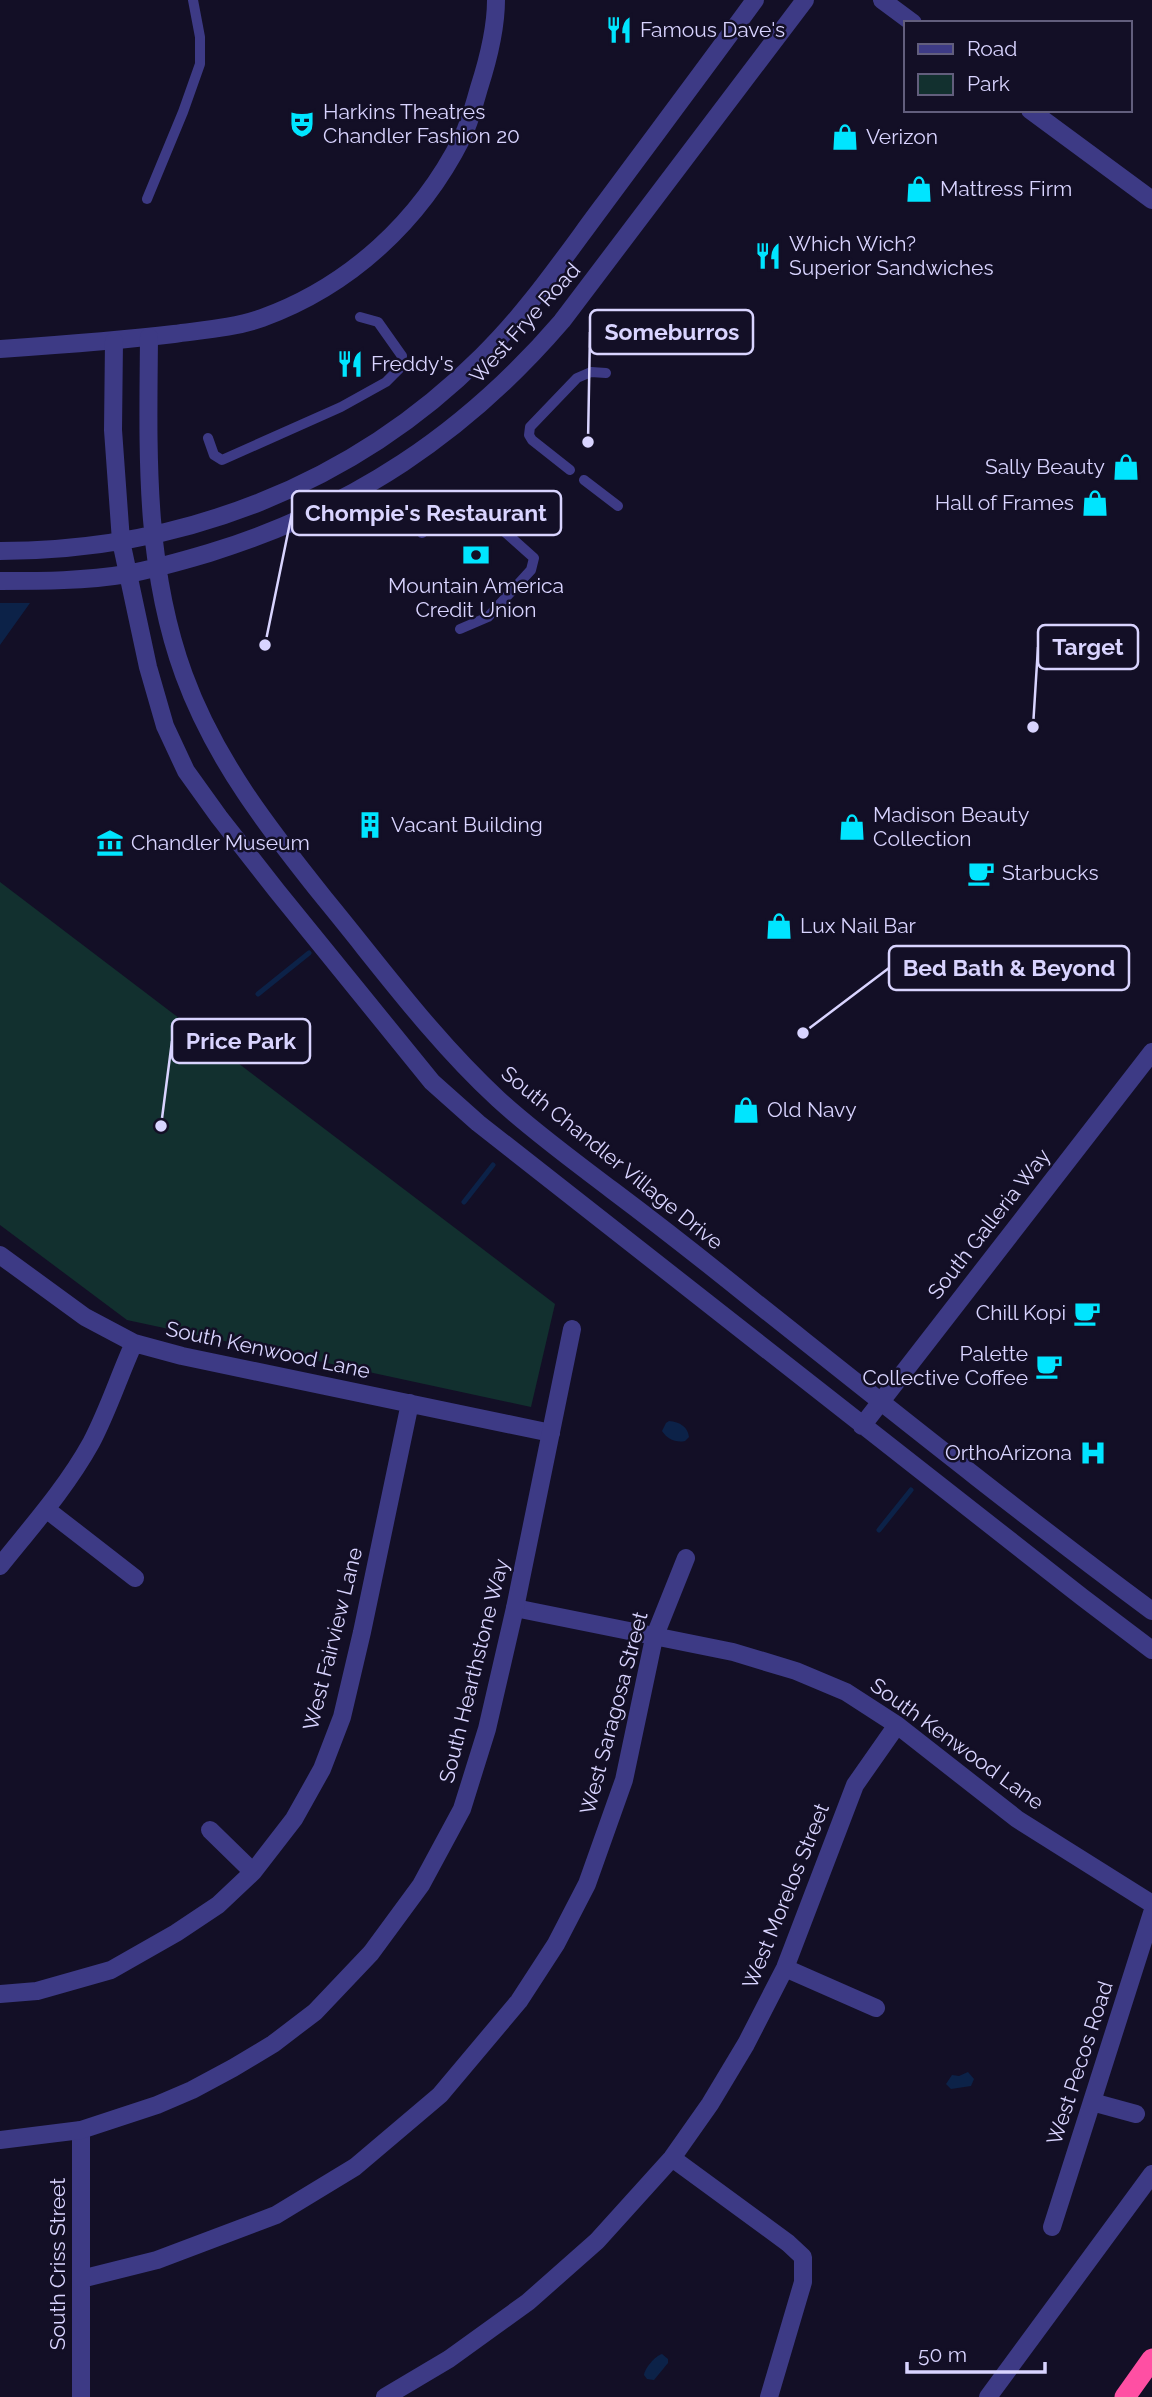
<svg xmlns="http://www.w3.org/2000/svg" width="1152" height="2397" font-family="Raleway,sans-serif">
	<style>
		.green { fill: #12302f }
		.water { fill: #0c2248 }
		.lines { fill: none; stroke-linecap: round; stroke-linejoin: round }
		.stream { stroke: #0c2248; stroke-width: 5 }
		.service { stroke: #3d3a85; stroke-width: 10 }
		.minor { stroke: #3d3a85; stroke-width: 18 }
		.tertiary { stroke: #3d3a85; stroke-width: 18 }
		.motorway { stroke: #ff4fa3; stroke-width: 21 }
		.labels { text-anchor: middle; stroke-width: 5; stroke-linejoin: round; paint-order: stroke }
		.poi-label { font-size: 21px; fill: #d9d4ff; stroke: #130f26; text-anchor: start }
		.street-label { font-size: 21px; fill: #d9d4ff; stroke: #130f26 }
		.leader { fill: none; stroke: #d9d4ff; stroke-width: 2.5 }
		.callout-dot { fill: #d9d4ff; stroke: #130f26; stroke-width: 2.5 }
		.callout { fill: #130f26; stroke: #d9d4ff; stroke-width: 2.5 }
		.callout-label { font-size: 23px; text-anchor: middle; font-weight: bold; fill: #d9d4ff }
	</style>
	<rect width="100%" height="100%" fill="#130f26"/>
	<!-- green -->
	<path class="green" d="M0,882L555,1304L531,1407L127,1320L0,1225Z"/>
	<!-- water -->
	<path class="water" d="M0,603H30L0,645Z
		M669,1421C680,1422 688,1427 689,1437L685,1441C676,1443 667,1439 662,1431L666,1423Z
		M968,2072L974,2079L971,2086L951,2089L946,2084L952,2075L959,2076Z
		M662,2354L668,2359V2363L654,2380L647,2379L644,2375C645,2368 655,2356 662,2354Z"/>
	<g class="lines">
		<!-- stream -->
		<path class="stream" d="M258,994L309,953
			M464,1202L493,1165
			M879,1530L911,1490"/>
		<!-- service -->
		<path class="service" d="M147,199L183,112L200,64V37L193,0
			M208,438L214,455L222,460L341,407L386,382L400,368L402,356L378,322L360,317
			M570,470L532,440L529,435L530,427L577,378L591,372L606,373
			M584,480L618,506
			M422,533L453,508L469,504L485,514
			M460,629L488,617L531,570L534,558L497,525"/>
		<!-- minor -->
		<path class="minor" d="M0,349C58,345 116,341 174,334C203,330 234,328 262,318C350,286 420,221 462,138C470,122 474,105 479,88C488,60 496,30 496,0
			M0,1255L85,1317L134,1343L182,1356L551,1433
			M46,1509L135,1578
			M0,1566C32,1526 66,1488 91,1443C108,1411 119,1376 134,1343
			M515,1608L733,1652L796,1671L846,1692L897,1725L1017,1819L1152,1904
			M210,1830L253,1872
			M785,1968L876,2008
			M0,1994L37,1991L111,1970L176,1933L218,1905L253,1872L294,1819L322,1769L342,1717L362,1632L410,1403
			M1092,2102L1136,2114
			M81,2130V2397
			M672,2158L788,2243L803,2257V2282L769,2397
			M1052,2227L1152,1913
			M81,2279L157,2260L276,2215L355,2167L440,2095L519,2001L556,1944L587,1884L624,1780L654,1638L686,1558
			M385,2397L449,2359L528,2302L597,2241L672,2158L710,2104L746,2044L785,1968L855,1785L897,1725"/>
		<!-- tertiary -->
		<path class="tertiary" d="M882,0L913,23
			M1030,110L1152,200
			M149,337C148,452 144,566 184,675C215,760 269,829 325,899C381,967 433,1039 498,1099C534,1132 574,1161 612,1190C660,1226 707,1263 754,1301C885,1405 1017,1511 1152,1611
			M114,341L113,430L121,541L148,667L165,726L186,771L219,817L277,891L432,1082L478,1123L1082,1597L1152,1650
			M0,551C181,551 353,485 482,356C527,312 563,259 601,208C652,139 704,70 755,0
			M0,581C42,581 85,581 127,574C154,569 182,561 209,553C352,509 465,434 562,321L805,0
			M862,1426L1152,1052
			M0,2140L81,2130L157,2105L192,2090L233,2068L273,2044L315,2012L371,1953L421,1885L462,1809L487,1729L515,1608L572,1329
			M988,2397L1152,2174"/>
		<!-- motorway -->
		<path class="motorway" d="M1125,2397L1152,2359"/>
	</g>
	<!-- icons -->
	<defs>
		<symbol id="restaurant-bare" viewBox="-9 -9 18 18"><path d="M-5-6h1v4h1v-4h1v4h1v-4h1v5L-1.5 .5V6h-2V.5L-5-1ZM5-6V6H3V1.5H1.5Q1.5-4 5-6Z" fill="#00e5ff" stroke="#130f26" stroke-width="2.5" paint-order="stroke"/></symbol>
		<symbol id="theatre-bare" viewBox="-9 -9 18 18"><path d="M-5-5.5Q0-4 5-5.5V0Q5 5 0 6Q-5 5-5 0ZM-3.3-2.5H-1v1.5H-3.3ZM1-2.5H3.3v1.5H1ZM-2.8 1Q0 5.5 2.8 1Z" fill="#00e5ff" stroke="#130f26" stroke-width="2.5" paint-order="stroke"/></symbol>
		<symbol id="shop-bare" viewBox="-9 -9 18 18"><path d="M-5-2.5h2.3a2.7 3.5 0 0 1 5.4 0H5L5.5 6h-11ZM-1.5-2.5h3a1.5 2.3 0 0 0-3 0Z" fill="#00e5ff" stroke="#130f26" stroke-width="2.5" paint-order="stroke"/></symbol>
		<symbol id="bank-bare" viewBox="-9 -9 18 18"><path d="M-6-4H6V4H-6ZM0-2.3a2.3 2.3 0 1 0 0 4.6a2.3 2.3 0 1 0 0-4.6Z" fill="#00e5ff" stroke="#130f26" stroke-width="2.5" paint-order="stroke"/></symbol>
		<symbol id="building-bare" viewBox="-9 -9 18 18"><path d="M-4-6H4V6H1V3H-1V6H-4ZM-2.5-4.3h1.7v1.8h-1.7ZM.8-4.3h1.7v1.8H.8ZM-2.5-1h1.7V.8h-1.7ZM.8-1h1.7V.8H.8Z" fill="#00e5ff" stroke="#130f26" stroke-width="2.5" paint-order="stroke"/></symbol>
		<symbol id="museum-bare" viewBox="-9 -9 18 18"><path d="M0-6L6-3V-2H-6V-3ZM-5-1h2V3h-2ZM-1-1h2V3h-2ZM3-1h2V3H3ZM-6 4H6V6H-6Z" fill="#00e5ff" stroke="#130f26" stroke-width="2.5" paint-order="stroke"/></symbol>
		<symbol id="cafe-bare" viewBox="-9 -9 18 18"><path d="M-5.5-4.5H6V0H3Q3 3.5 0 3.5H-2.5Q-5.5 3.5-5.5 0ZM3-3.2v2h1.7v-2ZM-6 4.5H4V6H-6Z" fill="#00e5ff" stroke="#130f26" stroke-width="2.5" paint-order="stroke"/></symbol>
		<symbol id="hospital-bare" viewBox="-9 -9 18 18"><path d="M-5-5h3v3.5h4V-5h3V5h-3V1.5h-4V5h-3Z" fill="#00e5ff" stroke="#130f26" stroke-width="2.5" paint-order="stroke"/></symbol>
	</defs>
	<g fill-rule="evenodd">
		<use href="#restaurant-bare" x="600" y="11" width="38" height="38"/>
		<use href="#theatre-bare" x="283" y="105" width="38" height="38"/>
		<use href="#shop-bare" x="826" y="118" width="38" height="38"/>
		<use href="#shop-bare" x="900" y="170" width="38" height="38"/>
		<use href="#restaurant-bare" x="749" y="237" width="38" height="38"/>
		<use href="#restaurant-bare" x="331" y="345" width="38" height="38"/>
		<use href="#shop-bare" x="1107" y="448" width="38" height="38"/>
		<use href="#shop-bare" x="1076" y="484" width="38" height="38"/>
		<use href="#bank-bare" x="457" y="536" width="38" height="38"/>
		<use href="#building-bare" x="351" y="806" width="38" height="38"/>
		<use href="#shop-bare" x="833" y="808" width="38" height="38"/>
		<use href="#museum-bare" x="91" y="824" width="38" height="38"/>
		<use href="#cafe-bare" x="962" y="854" width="38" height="38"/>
		<use href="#shop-bare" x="760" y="907" width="38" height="38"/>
		<use href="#shop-bare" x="727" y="1091" width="38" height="38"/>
		<use href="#cafe-bare" x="1068" y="1294" width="38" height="38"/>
		<use href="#cafe-bare" x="1030" y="1347" width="38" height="38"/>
		<use href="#hospital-bare" x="1074" y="1434" width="38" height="38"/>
	</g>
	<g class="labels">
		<!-- poi labels -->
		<g class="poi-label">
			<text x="640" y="37">Famous Dave's</text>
			<text x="323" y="119">Harkins Theatres<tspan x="323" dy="24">Chandler Fashion 20</tspan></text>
			<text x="866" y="144">Verizon</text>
			<text x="940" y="196">Mattress Firm</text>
			<text x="789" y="251">Which Wich?<tspan x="789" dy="24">Superior Sandwiches</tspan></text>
			<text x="371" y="371">Freddy's</text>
			<text x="1105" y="474" text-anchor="end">Sally Beauty</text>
			<text x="1074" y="510" text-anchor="end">Hall of Frames</text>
			<text x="476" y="593" text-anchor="middle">Mountain America<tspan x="476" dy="24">Credit Union</tspan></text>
			<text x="873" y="822">Madison Beauty<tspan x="873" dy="24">Collection</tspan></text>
			<text x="391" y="832">Vacant Building</text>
			<text x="131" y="850">Chandler Museum</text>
			<text x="1002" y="880">Starbucks</text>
			<text x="800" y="933">Lux Nail Bar</text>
			<text x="767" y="1117">Old Navy</text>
			<text x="1066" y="1320" text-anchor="end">Chill Kopi</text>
			<text x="1028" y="1361" text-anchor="end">Palette<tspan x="1028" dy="24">Collective Coffee</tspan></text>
			<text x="1072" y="1460" text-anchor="end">OrthoArizona</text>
		</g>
		<!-- street labels -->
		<g class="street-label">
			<text transform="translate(525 323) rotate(-48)" y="7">West Frye Road</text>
			<text transform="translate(612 1158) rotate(39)" y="7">South Chandler Village Drive</text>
			<text transform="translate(989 1224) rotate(-52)" y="7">South Galleria Way</text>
			<text transform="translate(268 1350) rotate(12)" y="7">South Kenwood Lane</text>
			<text transform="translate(333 1639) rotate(-76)" y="7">West Fairview Lane</text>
			<text transform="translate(474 1671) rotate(-76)" y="7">South Hearthstone Way</text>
			<text transform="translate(614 1713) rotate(-75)" y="7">West Saragosa Street</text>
			<text transform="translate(957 1744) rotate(36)" y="7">South Kenwood Lane</text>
			<text transform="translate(786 1896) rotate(-68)" y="7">West Morelos Street</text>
			<text transform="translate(1080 2063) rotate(-72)" y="7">West Pecos Road</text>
			<text transform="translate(58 2264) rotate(-90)" y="7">South Criss Street</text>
		</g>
	</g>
	<!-- callouts -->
	<path class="leader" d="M588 442L590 332M265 645L292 513M1033 727L1038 647M803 1033L889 968M161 1126L172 1041"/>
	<g class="callout-dot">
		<circle cx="588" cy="442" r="7"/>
		<circle cx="265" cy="645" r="7"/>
		<circle cx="1033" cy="727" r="7"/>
		<circle cx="803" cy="1033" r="7"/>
		<circle cx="161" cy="1126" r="7"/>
	</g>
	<g class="callout">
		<rect x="590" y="310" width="163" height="44" rx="7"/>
		<rect x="292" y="491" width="269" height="44" rx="7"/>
		<rect x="1038" y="625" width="100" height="44" rx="7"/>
		<rect x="889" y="946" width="240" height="44" rx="7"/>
		<rect x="172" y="1019" width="138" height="44" rx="7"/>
	</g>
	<g class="callout-label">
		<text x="672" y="340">Someburros</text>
		<text x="426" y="521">Chompie's Restaurant</text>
		<text x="1088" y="655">Target</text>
		<text x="1009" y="976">Bed Bath &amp; Beyond</text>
		<text x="241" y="1049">Price Park</text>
	</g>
	<!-- legend -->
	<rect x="904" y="21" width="228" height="91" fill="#130f26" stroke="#625e7d" stroke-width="2"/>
	<rect x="918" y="44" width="35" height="10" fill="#3d3a85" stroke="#625e7d" stroke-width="2"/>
	<text x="967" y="56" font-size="21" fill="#d9d4ff">Road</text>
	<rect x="918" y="74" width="35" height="21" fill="#12302f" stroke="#625e7d" stroke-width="2"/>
	<text x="967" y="91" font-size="21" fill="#d9d4ff">Park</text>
	<!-- scale -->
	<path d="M907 2362v10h138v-10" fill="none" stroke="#d9d4ff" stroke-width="3.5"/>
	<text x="918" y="2362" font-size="21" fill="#d9d4ff" stroke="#130f26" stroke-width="5" paint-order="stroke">50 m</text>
</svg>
